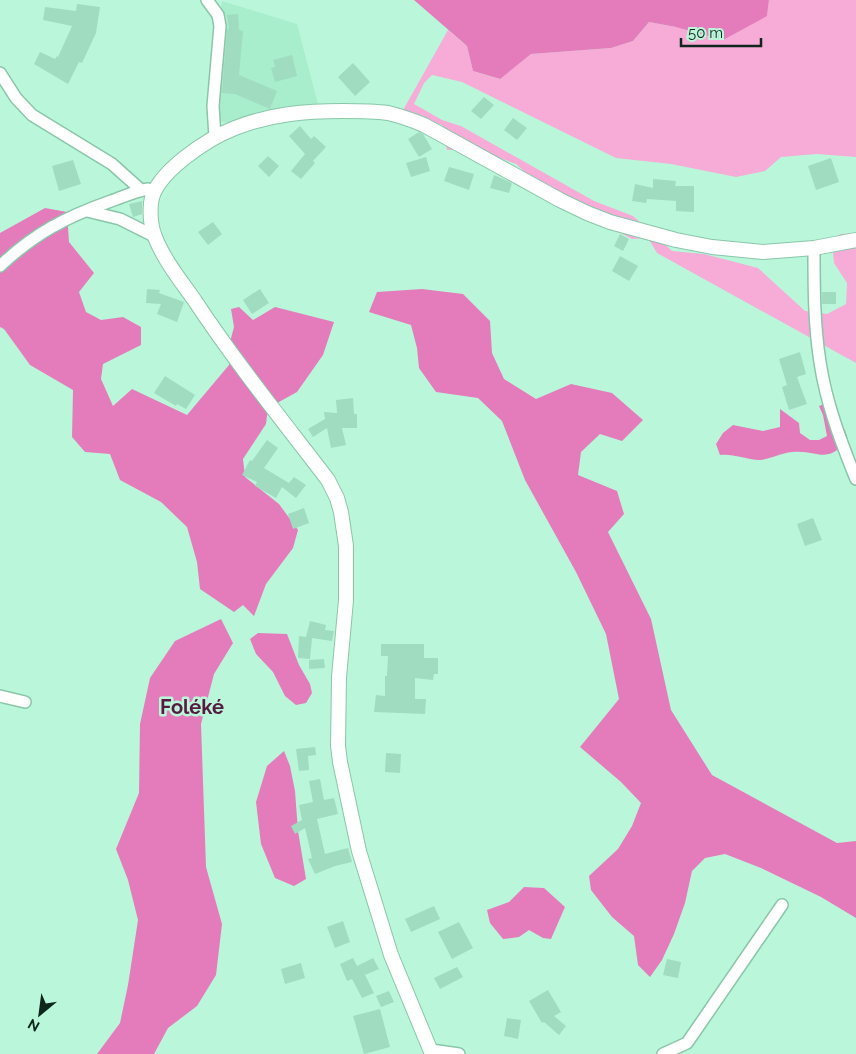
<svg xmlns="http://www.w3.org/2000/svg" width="856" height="1054" font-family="Raleway,sans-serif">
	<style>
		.built { fill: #a8eecd }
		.green { fill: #f7abd7 }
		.forest { fill: #e47cbb }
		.building { fill: #9fdcc0 }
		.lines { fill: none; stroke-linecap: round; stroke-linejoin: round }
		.minor-casing { stroke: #8ac6aa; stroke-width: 14 }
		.tertiary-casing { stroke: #8ac6aa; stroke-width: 16 }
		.minor { stroke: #fff; stroke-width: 11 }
		.tertiary { stroke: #fff; stroke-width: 14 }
		.labels { text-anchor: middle; stroke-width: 5; stroke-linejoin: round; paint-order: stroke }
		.quarter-label { font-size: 20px; font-weight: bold; fill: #561a41; stroke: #baf7da }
	</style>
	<rect width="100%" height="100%" fill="#baf7da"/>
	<!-- built -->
	<path class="built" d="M222,1L297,24L318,104L285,107L230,123L218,121L209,116Z"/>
	<!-- green -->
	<path class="green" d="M769,0H856V157L817,154L781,157L765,171L736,177L671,164L616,158L462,82L432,75L424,83L414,104L442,120L461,126L594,201L633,216L672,251L704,254L758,268L805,311L827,314L846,304L847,283L834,263L833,253L840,234L856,233V363L657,253L648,238L632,239L619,232L569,212L516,164L476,149L447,150L442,125L402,112L448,30L467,46L473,71L499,79L531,54L611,48L633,41L649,22L676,27L767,16Z"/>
	<!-- forest -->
	<path class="forest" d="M414,0H769L767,16L723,40L676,27L649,22L633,41L611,48L531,54L500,79L473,71L467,46Z
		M45,208L67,212L69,242L94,273L79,292L86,312L101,320L123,317L141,327V345L103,364L101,379L113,406L132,389L187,415L229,365L230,342L234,327L231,309L239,307L253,320L275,307L334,322L323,355L297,392L268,408L266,424L243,459L245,477L279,504L298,530L293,548L266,584L254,616L243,605L234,612L200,589L197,562L187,527L161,502L120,480L110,454L85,452L72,437L73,390L30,365L4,329L0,327V233Z
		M422,289L463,294L490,321L492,353L504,379L536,399L571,384L612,393L643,420L622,441L600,434L581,452L578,475L617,491L624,514L608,532L651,619L671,710L712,775L837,843L856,841V918L821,897L761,868L725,854L705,858L692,871L685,903L674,934L662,960L650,977L638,965L634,936L612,917L591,890L589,876L618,849L632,826L641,803L621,782L580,747L619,699L606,634L576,572L525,480L502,421L478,398L436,392L419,368L417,348L411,325L369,312L377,292Z
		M824,404L834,418L845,430L848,440C825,466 818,449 792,452C780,453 769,460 758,460C744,459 735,454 720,455L716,444L723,433L733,425L763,431L780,427V409L799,423L800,433L810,440H819L827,436L823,415L819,406Z
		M221,619L233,643L214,674L201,724L206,867L222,924L216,975L197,1006L168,1028L154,1054H97L120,1023L128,985L138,920L128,880L116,849L139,793L140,724L150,678L175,641Z
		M258,633L287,634L299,665L310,684L312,693L306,703L296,705L285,696L273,672L256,654L250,639Z
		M284,751L290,766L295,791L298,831L306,879L294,886L275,878L261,844L256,802L267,766Z
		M524,887L544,888L565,907L551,939L543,938L529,930L519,937L503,939L490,923L487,910L509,902Z"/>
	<!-- building -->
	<path class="building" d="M77,4L100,7L96,33L82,63L79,62L68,84L34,64L40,52L55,59L57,56L58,57L72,26L43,20L45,7L76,11Z
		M238,14L239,30L243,31L239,75L277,91L270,109L235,94L222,93L227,29H229L227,15Z
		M292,55L297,76L275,82L271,68L275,67L273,60Z
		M353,63L370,82L355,96L338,77Z
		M484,97L494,105L481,119L471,111Z
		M513,118L527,128L517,140L504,130Z
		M300,126L311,139L314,136L326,147L313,161L315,163L301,179L291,171L305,154L289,136Z
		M419,132L423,134L432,149L419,157L408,139Z
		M268,156L279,166L269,177L258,166Z
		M426,157L430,171L411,177L406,163Z
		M831,158L839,182L816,190L808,166Z
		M73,160L81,184L59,191L52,166Z
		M449,167L474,174L469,190L444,181Z
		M494,175L512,183L509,193L490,188Z
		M653,179L676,181L675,186H694V212L676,211V201L647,199L646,203L632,201L635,184L653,188Z
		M142,201V214L133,217L129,204Z
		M213,222L222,234L208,245L198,232Z
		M620,234L629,239L623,251L614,246Z
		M620,256L638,266L629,281L612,271Z
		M147,289L160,290L159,293L184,302L177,322L157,314L161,304L146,303Z
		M260,289L269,303L252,314L243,300Z
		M822,292H836V304H822Z
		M800,352L806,374L797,377L807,404L789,410L782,387L787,385L779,359Z
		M165,376L195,395L186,409L177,404L176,406L154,393Z
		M353,398L354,414H357V428H342L346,445L331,448L327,428L313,437L308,429L325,419L324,412L337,413L336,400Z
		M267,440L278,448L264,468L289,483L294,477L306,485L296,498L282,487L276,498L255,486L257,482L242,475L250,460L252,461Z
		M304,508L309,523L293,529L288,514Z
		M813,518L822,540L805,546L797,524Z
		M310,621L326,625L325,630L334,631L332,641L312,638L310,659L298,658L299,636L306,637Z
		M381,644H424V658H438V674H434L433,680L415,678V699H426L425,714L374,712L376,695L385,696V676H387L388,656H381Z
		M324,659L325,668L309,669V660Z
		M315,747L316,755L308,756L309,770L299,771L296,749Z
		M386,753L401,754L400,773L385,772Z
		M320,779L324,800L334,798L338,814L317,819L325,854L348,848L352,862L335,866L315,874L308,859L312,858L305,828L295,834L291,826L302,820L299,805L313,802L309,781Z
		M434,906L440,919L411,932L405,919Z
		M343,921L350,942L335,948L327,927Z
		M459,922L473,948L452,959L438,932Z
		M353,958L357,966L373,958L379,969L365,975L374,993L362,998L352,979L347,981L340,964Z
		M667,959L681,962L678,978L663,975Z
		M301,963L305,978L285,984L281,969Z
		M457,967L463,977L440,989L434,978Z
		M548,990L561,1012L554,1016L566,1026L559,1035L544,1022L542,1023L529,1001Z
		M389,991L394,1002L381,1007L376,996Z
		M380,1009L390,1047L364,1054L353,1016Z
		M507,1018L521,1020L518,1039L504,1036Z"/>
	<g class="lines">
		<defs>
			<path id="minor" d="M207,0L218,15L220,26L213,106L215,137
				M0,73L16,98L32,115L112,164L141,190
				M87,211L120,219L154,236
				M814,248C814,286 814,325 820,362C826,403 841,442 856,479
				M0,266C35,233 66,217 111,201C123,197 135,191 148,189
				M0,696L25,702
				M431,1050L459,1054
				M663,1054L687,1043L782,905"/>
			<path id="tertiary" d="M432,1054L391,955L359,851L340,762L338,746L339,677L346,600V546L341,512L337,498L328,480C283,421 236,363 195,301C181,281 164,260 155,237C151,227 150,214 151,203C154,173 209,138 235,128C270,114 306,111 343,111C358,111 373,111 388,113C401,116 412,120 424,125L560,200L587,213L610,222L676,240L712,247L763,252L814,248L856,240"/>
		</defs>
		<!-- minor casing -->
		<use href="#minor" class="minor-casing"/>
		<!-- tertiary casing -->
		<use href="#tertiary" class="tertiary-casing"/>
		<!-- minor -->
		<use href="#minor" class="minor"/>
		<!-- tertiary -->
		<use href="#tertiary" class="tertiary"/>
	</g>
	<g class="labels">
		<!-- quarter labels -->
		<g class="quarter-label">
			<text x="192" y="714">Foléké</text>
		</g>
	</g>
	<!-- north arrow -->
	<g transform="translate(40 1014) rotate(209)" stroke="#baf7da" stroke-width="4" paint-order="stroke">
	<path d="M0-4L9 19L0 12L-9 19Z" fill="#0e261c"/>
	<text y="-8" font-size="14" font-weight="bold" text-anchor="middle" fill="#0e261c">N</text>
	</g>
	<!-- scale -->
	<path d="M681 38v8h80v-8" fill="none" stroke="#0e261c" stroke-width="2.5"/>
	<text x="688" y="38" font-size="15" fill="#0e261c" stroke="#baf7da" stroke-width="4" paint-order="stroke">50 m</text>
</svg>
